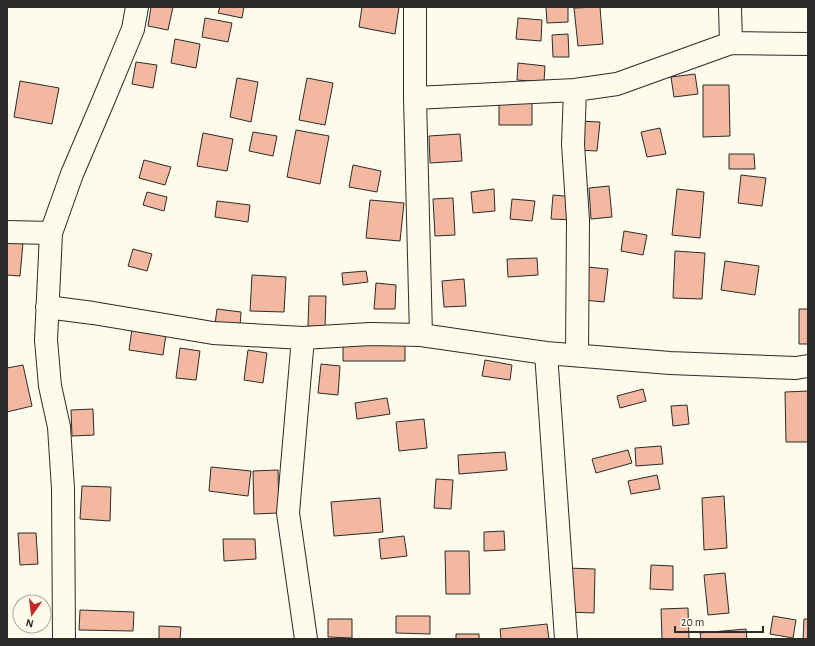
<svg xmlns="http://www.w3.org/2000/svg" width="815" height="646" font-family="'Alegreya Sans',sans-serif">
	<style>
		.building { fill: #f2b8a0; stroke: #2b2b2b }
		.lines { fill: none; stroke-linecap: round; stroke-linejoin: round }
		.minor-casing { stroke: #2b2b2b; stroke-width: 24 }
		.minor { stroke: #fdfbea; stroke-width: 22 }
	</style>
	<rect width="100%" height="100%" fill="#fdfbea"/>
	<!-- building -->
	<path class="building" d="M151,7H173L168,30L148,26Z
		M220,7H244L242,18L218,13Z
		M362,7H399L395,34L359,27Z
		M546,7H568V22L547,23Z
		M600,7L603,44L578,46L574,8Z
		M205,18L232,23L228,42L202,37Z
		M518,18L542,20L541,41L516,39Z
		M568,34L569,57H553L552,35Z
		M175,39L200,44L196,68L171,63Z
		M136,62L157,65L153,88L132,84Z
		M518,63L545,66L544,82L517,80Z
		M695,74L698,94L674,97L671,77Z
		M237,78L258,82L251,122L230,117Z
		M307,78L333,83L325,125L299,120Z
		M20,81L59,88L52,124L14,117Z
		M703,85H729L730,136L703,137Z
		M499,100H532V125H499Z
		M579,121L600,122L597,151L577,150Z
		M660,128L666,154L647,157L641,132Z
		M296,130L329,136L320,184L287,177Z
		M253,132L277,136L273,156L249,151Z
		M203,133L233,139L227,171L197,166Z
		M460,134L462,161L430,163L429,136Z
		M729,154H754L755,169H729Z
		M144,160L171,167L165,185L139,178Z
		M353,165L381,171L377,192L349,187Z
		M741,175L766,178L762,206L738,203Z
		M609,186L612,217L591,219L589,188Z
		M494,189L495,211L473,213L471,192Z
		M677,189L704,192L700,238L672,235Z
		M147,192L167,197L164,211L143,205Z
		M553,195L575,197L573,220L551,219Z
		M453,198L455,235L435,236L433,199Z
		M512,199L535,201L532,221L510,219Z
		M370,200L404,203L400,241L366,238Z
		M217,201L250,205L248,222L215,217Z
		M624,231L647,235L643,255L621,251Z
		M7,242L23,243L20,276L7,275Z
		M133,249L152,254L147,271L128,266Z
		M675,251L705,253L702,299L673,298Z
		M537,258L538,275L508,277L507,259Z
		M725,261L759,266L755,295L721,290Z
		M587,267L608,269L604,302L583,300Z
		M366,271L368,282L343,285L342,273Z
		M252,275L286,277L284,312L250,311Z
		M464,279L466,306L444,307L442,281Z
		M376,283L396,285L395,309H374Z
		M309,296H326L325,327L308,326Z
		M217,309L241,312L240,327L215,324Z
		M799,309H808V344H799Z
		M132,329L166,334L163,355L129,350Z
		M343,341H405V361H343Z
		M180,348L200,351L196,380L176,378Z
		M248,350L267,353L263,383L244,380Z
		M485,360L512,365L510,380L482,376Z
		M321,364L340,366L338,395L318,393Z
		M23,365L32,406L7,412V368Z
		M643,389L646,401L620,408L617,396Z
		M808,391V442H786L785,392Z
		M387,398L390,414L357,419L355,403Z
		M687,405L689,424L673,426L671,406Z
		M93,409L94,435L72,436L71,410Z
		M424,419L427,448L399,451L396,422Z
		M661,446L663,464L636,466L635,448Z
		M628,450L632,463L596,473L592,459Z
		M505,452L507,470L459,474L458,455Z
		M211,467L251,471L248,496L209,491Z
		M278,470L279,513L254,514L253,471Z
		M657,475L660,489L631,494L628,481Z
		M436,479L453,480L451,509L434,508Z
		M82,486L111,487L110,521L80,519Z
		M724,496L727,548L704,550L702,498Z
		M380,498L383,532L334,536L331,502Z
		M504,531L505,550L484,551V532Z
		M18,533H36L38,564L20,565Z
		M404,536L407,556L381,559L379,539Z
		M223,539H255L256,559L224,561Z
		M445,551H469L470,594H446Z
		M651,565L673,566V590L650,589Z
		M567,568L595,569L594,613L566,612Z
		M725,573L729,613L708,615L704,575Z
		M688,608L689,639H662L661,609Z
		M80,610L134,612L133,631L79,630Z
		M396,616H430V634L396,633Z
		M773,616L796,620L793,638L770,634Z
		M328,619H352V638L328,637Z
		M804,619H808V639H803Z
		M547,624L549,639H501L500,629Z
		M159,626L181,627L180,639H159Z
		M746,629L747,639H701L700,633Z
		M456,634H479V639H456Z"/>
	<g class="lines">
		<defs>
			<path id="minor" d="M415,7V98L421,335
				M730,7L731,43L808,44
				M575,90L573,144L578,220L577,355
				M415,98L575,90L617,84L731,43
				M7,232L51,233
				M47,307L93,313L213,333L303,338L370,334L421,335L546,353L670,363L796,368L808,366
				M303,338L288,513L306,639
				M546,353L566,639
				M64,639L63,489L59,427L50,386L46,340L51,233L72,174L104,99L133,29L137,7"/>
		</defs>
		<!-- minor casing -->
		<use href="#minor" class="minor-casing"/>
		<!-- minor -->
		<use href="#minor" class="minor"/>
	</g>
	<!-- border -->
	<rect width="815" height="646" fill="none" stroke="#2b2b2b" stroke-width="16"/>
	<!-- north arrow -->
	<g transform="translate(32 614) rotate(194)"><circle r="19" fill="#fdfbea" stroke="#a9a89e"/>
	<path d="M0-3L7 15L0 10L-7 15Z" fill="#c62828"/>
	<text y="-6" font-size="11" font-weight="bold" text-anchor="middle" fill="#2b2b2b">N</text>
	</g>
	<!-- scale -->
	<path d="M675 626v6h88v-6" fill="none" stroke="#2b2b2b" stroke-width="2"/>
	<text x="681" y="626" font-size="12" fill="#2b2b2b" stroke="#fdfbea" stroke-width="3" paint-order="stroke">20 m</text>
</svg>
